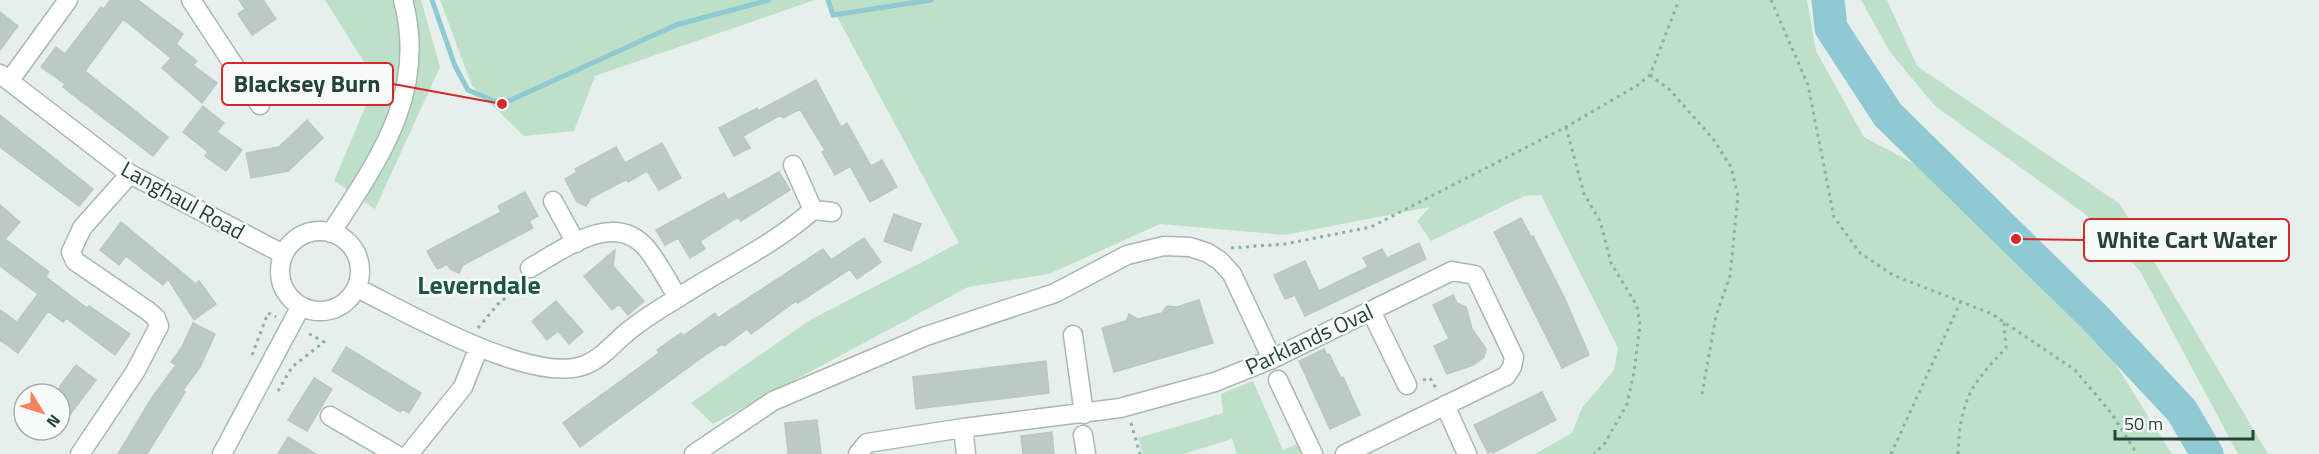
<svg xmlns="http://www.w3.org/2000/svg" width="2319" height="454" font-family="'Titillium Web',sans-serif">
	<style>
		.green { fill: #bfe0c8 }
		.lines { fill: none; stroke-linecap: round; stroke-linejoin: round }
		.stream { stroke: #8ec9d4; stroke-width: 5 }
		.river { stroke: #8ec9d4; stroke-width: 33 }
		.building { fill: #bbcac4; stroke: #b8c9c2; stroke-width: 1.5 }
		.minor-casing { stroke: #a8b8b2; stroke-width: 21 }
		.path { stroke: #86b3a5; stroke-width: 3; stroke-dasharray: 3 4.5; stroke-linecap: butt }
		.minor { stroke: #fff; stroke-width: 18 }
		.labels { text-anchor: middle; stroke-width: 5; stroke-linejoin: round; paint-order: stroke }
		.street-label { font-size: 22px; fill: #24423a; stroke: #f7fbf9 }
		.quarter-label { font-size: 26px; font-weight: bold; fill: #1f5548; stroke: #f7fbf9 }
		.leader { fill: none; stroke: #d62828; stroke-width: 2 }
		.callout-dot { fill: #d62828; stroke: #f7fbf9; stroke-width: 2 }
		.callout { fill: #f7fbf9; stroke: #d62828; stroke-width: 2 }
		.callout-label { font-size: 24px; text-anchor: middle; font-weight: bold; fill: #24423a }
	</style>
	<rect width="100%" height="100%" fill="#e6efeb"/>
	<!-- green -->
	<path class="green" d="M325,0H421L440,67L375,209L334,181L376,81Z
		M440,0H815L595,76L574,131L524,136L472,86Z
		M828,0H1807L1816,51L1864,137L1935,175L2056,270L2172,454H1535L1572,433L1582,408L1614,370L1618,348L1541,195L1524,196L1431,241L1417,221L1430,207L1285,235L1160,224L1049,274L968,287L713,424L691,403L810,320L959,243Z
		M1861,0H1887L1917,66L2120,204L2268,454H2238L2140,271L2085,214L1935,106L1890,52Z
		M1253,381L1283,450L1297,444L1302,454H1237L1232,439L1183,454H1143L1138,438L1223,413L1221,394Z"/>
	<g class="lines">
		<!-- stream -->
		<path class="stream" d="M432,0L455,66L468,90L502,104L676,25L769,0
			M828,0L833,15L931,0"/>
		<!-- river -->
		<path class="river" d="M1828,0L1831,28L1888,115L2096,319L2182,411L2207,454"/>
	</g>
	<!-- building -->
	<path class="building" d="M110,0H138L183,34L176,44L197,61L193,65L217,83L202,103L162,68L171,58L123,19L85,71L168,137L153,156L63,87L65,84L41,67L56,47L65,54L101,7L104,9Z
		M239,0H263L276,19L252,35L238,14L245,9Z
		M0,12L18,26L0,50Z
		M816,80L841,127L847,123L871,166L882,160L897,187L870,202L850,166L835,175L822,152L825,150L800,109L783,118L781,115L743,136L750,148L734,156L719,128L757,108L758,111Z
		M203,106L224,123L217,132L242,150L226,171L205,156L208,152L183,132Z
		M0,115L93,189L79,206L0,147Z
		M307,120L323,138L288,171L251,178L246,153L279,147Z
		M662,143L681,178L659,190L647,171L628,182L627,179L591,198L586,206L577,202L565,179L577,172L575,169L616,147L625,163Z
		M779,172L790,190L741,221L738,217L700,241L705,249L690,258L678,238L665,245L656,230L724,193L728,200Z
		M525,192L538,216L529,221L533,228L463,265L459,273L450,269L447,264L438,269L434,264L427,251L501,212L498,206Z
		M0,205L20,222L5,239L49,272L46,277L87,308L89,306L130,334L115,355L66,318L63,322L48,311L18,353L0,340V310L17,322L38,294L0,266Z
		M894,214L921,224L911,251L884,241Z
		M1521,218L1531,237L1533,236L1565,299L1589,355L1562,368L1494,232Z
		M121,222L196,284L199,281L216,304L194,320L168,279L163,285L126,256L119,265L100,250Z
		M864,238L881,262L857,279L850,269L798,303L796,301L751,334L747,329L724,346L722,344L708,353L580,447L563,423L659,353L657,350L681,333L683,336L715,313L718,318L823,249L831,260Z
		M1419,243L1426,259L1305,316L1295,295L1285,299L1274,275L1305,261L1319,291L1368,267L1363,258L1382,249L1387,258Z
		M615,250L613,266L644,301L628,315L619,304L612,310L584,276Z
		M1453,295L1457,303L1466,307L1472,329L1486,349L1484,357L1473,365L1447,374L1434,346L1449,339L1433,305Z
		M1199,300L1213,343L1114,372L1102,328L1126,321L1129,314L1138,319L1162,313L1167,306L1177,307Z
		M556,301L583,332L569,344L558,331L547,340L532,321Z
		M193,323L215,334L200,367L183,390L185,392L147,454H118L151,399L176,365L171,362L182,347Z
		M346,347L421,393L409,413L402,409L400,412L332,371Z
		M1324,349L1327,355L1329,354L1341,378L1343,377L1360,415L1330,429L1299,361Z
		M1046,361L1049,393L916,409L913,377Z
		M76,365L96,380L60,428V386Z
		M314,378L332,389L307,431L288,420Z
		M1542,392L1556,420L1493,453L1492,451L1488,453L1474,425Z
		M817,420L821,454H788L785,423Z
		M1052,432L1054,454H1023L1021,436Z
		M288,437L316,454H278Z"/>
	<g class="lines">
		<defs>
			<path id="minor" d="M191,0L260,105
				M0,74L130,174L283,254
				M10,80L68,0
				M553,201L576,243
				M813,210L832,212
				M280 271a40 40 0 1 1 80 0a40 40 0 1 1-80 0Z
				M331,233C379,159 428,92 403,0
				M530,268C563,250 615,208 648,250C659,264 668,282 678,298
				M357,288C406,312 533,386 585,365C603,358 615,341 631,329C645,318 661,308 676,299C723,268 771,247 813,210L793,165
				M1371,311L1407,385
				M1073,335L1084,414
				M1278,380L1313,454
				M1445,405L1467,454
				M330,416L395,454
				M963,428L966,454
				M1083,435L1086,454
				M80,454L135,372L159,326L156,318L148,311L75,261L71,252L82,228L130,174
				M222,454L301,306
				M409,454L463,387L479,347
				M694,454L773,401L926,336L1055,293L1127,255L1164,246L1190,247L1208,253L1220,261L1232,274L1272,359
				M858,454L867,443L963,428L1120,408L1215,382L1272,359L1452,271L1475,275L1514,357L1512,367L1506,376L1345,454"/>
		</defs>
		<!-- minor casing -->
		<use href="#minor" class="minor-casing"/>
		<!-- path -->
		<path class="path" d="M1771,0L1808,85L1834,217L1860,253L1893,275L1992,314L2075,370L2112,414L2137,454
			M1650,75L1670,90L1714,140L1731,167L1738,196L1730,276L1716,316L1702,394
			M1566,127L1584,194L1600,221L1611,263L1637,306L1640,325L1634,372L1627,404L1605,443L1594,454
			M1231,248L1285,244L1371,227L1566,127L1638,85L1650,75L1679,0
			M478,328L498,304L522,285
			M252,355L268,313L276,317
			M1423,380L1430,378L1437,390
			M278,391L292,367L324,342L306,332
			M1131,423L1140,454
			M1891,454L1960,303
			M1958,454C1960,401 1970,385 2006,348L2004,322"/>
		<!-- minor -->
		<use href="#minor" class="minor"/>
	</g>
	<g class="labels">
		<!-- street labels -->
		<g class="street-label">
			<text transform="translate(183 200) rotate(29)" y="8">Langhaul Road</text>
			<text transform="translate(1309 339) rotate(-25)" y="8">Parklands Oval</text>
		</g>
		<!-- quarter labels -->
		<g class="quarter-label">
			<text x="479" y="294">Leverndale</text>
		</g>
	</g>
	<!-- callouts -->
	<path class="leader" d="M502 104L393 84M2016 239L2084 240"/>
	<g class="callout-dot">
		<circle cx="502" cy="104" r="6"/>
		<circle cx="2016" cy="239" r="6"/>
	</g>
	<g class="callout">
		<rect x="222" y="63" width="171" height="42" rx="6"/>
		<rect x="2084" y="219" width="205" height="42" rx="6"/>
	</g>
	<g class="callout-label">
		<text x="307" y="92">Blacksey Burn</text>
		<text x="2187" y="248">White Cart Water</text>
	</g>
	<!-- north arrow -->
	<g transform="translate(42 412) rotate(128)"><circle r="28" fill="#f7fbf9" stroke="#a3b1ad" stroke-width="1.5"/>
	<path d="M0-4.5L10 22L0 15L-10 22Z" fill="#f4845f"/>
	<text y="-9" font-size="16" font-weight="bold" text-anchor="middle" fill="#24423a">N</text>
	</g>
	<!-- scale -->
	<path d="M2115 430v9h138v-9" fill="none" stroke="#24423a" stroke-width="3"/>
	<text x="2124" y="430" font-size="18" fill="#24423a" stroke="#f7fbf9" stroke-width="4.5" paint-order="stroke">50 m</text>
</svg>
